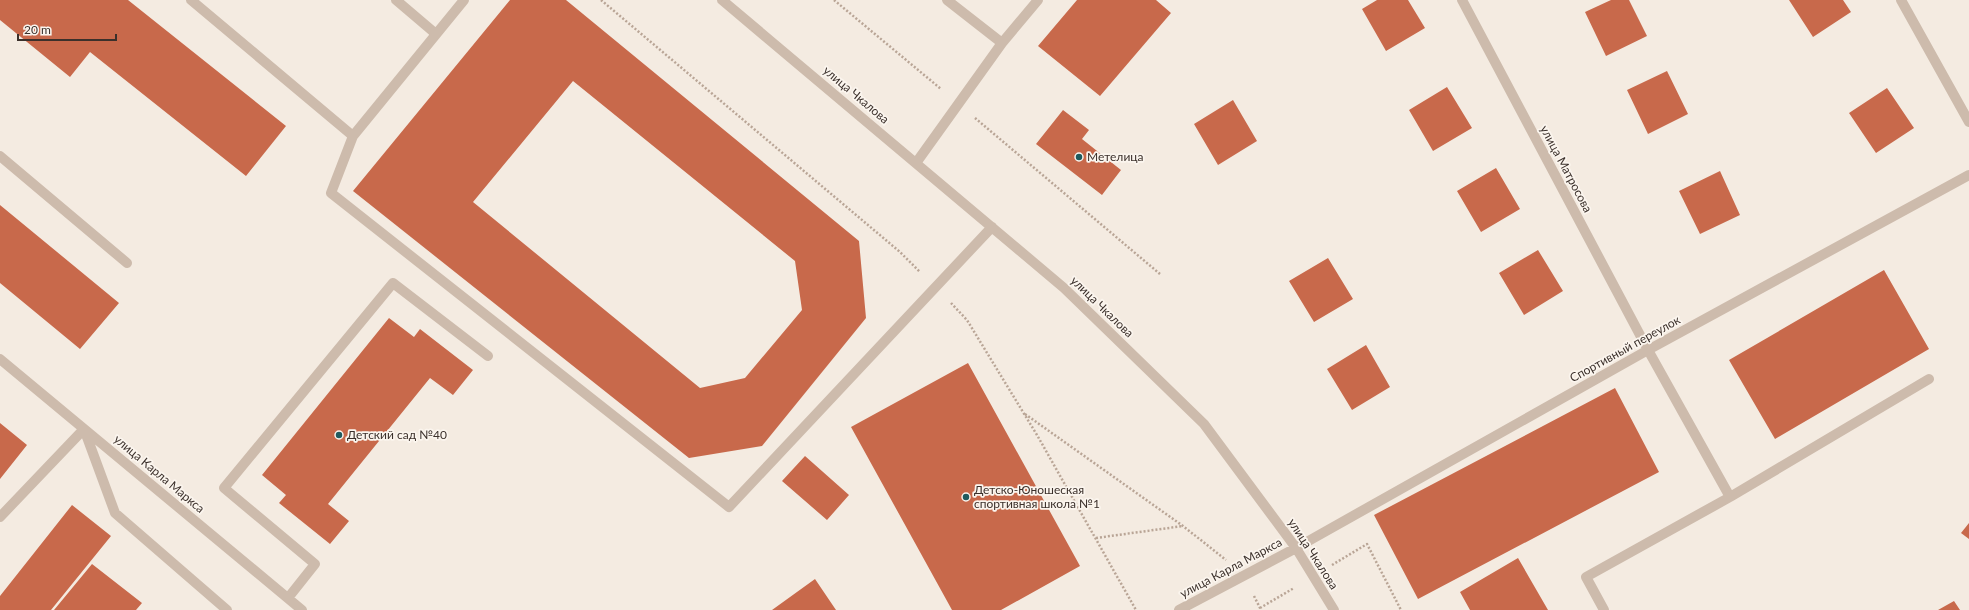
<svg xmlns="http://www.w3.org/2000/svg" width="1969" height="610" font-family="Lato,sans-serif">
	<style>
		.building { fill: #c8694b; fill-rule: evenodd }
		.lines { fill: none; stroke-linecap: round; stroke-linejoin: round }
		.path { stroke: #b9a596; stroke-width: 2.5; stroke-dasharray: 2 2; stroke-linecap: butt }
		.minor { stroke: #cdbbac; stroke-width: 10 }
		.poi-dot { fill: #1f5a5e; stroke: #fbf5ee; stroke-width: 1.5 }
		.labels { text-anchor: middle; stroke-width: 3.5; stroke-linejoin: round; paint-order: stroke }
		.street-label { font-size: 12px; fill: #3b302b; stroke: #fbf5ee }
		.poi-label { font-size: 12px; fill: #3b302b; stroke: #fbf5ee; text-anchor: start }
	</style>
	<rect width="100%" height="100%" fill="#f4ebe1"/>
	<!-- building -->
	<path class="building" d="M0,0H128L286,126L246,176L90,52L70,77L0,20Z
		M510,0H566L859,241L866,318L762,446L689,458L353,191ZM573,81L795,261L802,310L745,378L700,388L473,202Z
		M1077,0H1156L1171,13L1100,96L1038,46Z
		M1377,0H1408L1425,28L1386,51L1362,9Z
		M1611,0H1629L1647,36L1606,56L1585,12Z
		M1789,0H1843L1851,12L1813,37Z
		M1667,71L1688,114L1648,134L1627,90Z
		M1447,87L1472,128L1433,151L1409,110Z
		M1887,88L1914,128L1876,153L1849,113Z
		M1233,100L1257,141L1218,165L1194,124Z
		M1063,110L1089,130L1082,139L1121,170L1102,195L1036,144Z
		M1496,168L1520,209L1481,232L1457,191Z
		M1720,171L1740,215L1700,234L1679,191Z
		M0,205L119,303L80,349L0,283Z
		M1538,250L1563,291L1524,315L1499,273Z
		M1328,258L1353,299L1314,322L1289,281Z
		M1884,270L1929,349L1775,439L1729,360Z
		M389,318L414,337L420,329L473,370L453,395L430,378L328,504L349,521L330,544L279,503L286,495L262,475Z
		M1366,345L1390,387L1352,410L1327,369Z
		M968,363L1080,566L1001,610H952L851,427Z
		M1615,388L1659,472L1418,599L1374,515Z
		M0,423L27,445L0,479Z
		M805,456L849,495L827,520L782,481Z
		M72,505L111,536L51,610H0V596Z
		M1969,523V539L1961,533Z
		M1518,558L1548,610H1470L1460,592Z
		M92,564L142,603L136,610H54Z
		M815,579L836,610H772Z
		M1954,601L1960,610H1938Z"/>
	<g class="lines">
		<!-- path -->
		<path class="path" d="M601,0L900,252L920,272
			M834,0L941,89
			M975,118L1160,274
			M951,303L967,320L1037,435L1136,610
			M1025,414L1183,526L1226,560
			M1096,538L1183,526
			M1332,565L1367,544L1401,610
			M1254,596L1261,610
			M1260,608L1294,588"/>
		<!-- minor -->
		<path class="minor" d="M191,0L353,136L331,193L729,507L992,227
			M396,0L436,34
			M722,0L1064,288L1204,424L1296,548L1334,610
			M947,0L1002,43
			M1462,0L1648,350L1730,497
			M1901,0L1969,122
			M353,136L464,0
			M0,156L127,263
			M916,163L1002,43L1038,0
			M0,359L302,610
			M0,517L84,429L115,513L227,610
			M288,598L315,564L224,488L393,283L488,356
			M1179,610L1296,548L1648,350L1969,175
			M1604,610L1586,577L1730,497L1929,379"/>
	</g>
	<!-- markers -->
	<g class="poi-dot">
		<circle cx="1079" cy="157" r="4"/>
		<circle cx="339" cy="435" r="4"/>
		<circle cx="966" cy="497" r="4"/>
	</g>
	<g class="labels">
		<!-- street labels -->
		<g class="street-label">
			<text transform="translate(856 95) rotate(40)" y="4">улица Чкалова</text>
			<text transform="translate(1566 169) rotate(62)" y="4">улица Матросова</text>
			<text transform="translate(1102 307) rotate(44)" y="4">улица Чкалова</text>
			<text transform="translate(1625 349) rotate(-29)" y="4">Спортивный переулок</text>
			<text transform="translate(159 474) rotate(40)" y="4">улица Карла Маркса</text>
			<text transform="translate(1313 554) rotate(57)" y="4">улица Чкалова</text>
			<text transform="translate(1231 568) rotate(-28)" y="4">улица Карла Маркса</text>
		</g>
		<!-- poi labels -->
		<g class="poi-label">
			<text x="1087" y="161">Метелица</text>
			<text x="347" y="439">Детский сад №40</text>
			<text x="974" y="494">Детско-Юношеская<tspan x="974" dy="14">спортивная школа №1</tspan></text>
		</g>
	</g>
	<!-- scale -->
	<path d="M18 34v6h98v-6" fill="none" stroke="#3b302b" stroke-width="2"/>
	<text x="24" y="34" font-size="12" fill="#3b302b" stroke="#fbf5ee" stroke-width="3" paint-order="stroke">20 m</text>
</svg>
